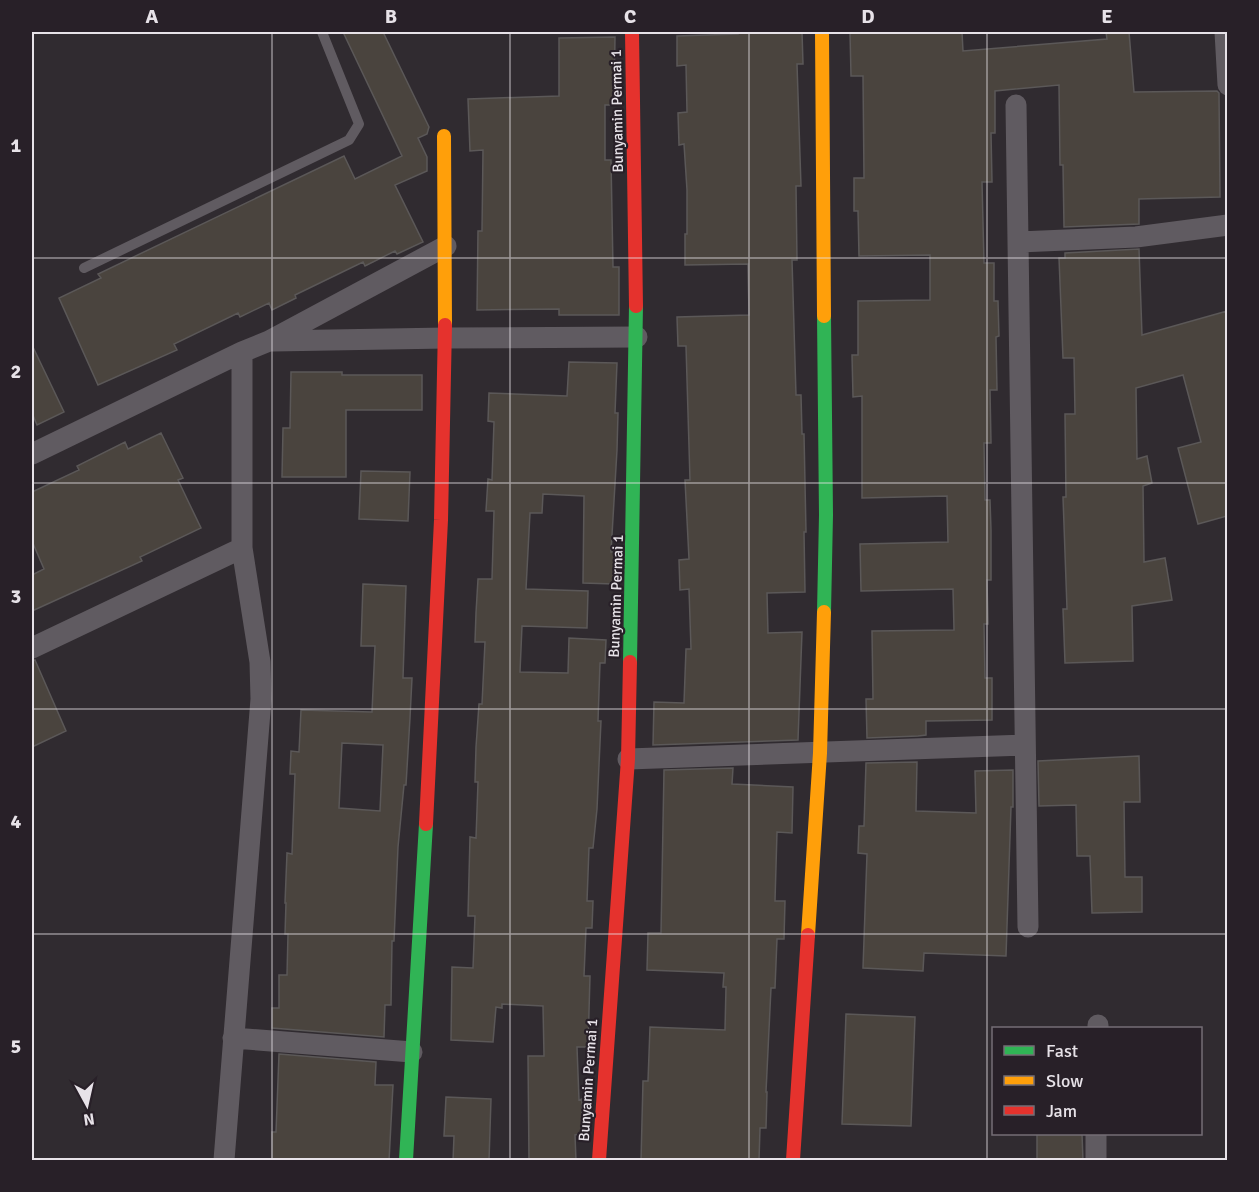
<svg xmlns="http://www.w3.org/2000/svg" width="1259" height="1192" font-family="Signika,sans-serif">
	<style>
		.building { fill: #4a443e; stroke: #5b5858; stroke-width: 1.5; fill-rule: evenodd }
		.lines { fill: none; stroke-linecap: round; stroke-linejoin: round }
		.lane { stroke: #605b61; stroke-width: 10 }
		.street { stroke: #605b61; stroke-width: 21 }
		.fast { stroke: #30b455; stroke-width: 14 }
		.slow { stroke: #ff9f0a; stroke-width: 14 }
		.jam { stroke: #e5322d; stroke-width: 14 }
		.grid { fill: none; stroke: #e7e2e8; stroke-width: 1.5; stroke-opacity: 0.55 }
		.labels { text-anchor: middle; stroke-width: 4.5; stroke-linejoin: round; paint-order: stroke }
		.street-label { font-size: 15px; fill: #e7e2e8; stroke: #282028 }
		.neatline { fill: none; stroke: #e7e2e8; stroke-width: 2 }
		.grid-label { font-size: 20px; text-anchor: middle; font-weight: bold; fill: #e7e2e8 }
	</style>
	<rect width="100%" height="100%" fill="#302b30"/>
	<!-- building -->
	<path class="building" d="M343,32H383L429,127L427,134L418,138L427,157V171L395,185L423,242L397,254L395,251L365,266L363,262L295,295L296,298L272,310L269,303L240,317L238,313L174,344L177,350L98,385L59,298L101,278L98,274L344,156L355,179L402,156Z
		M738,32H802L803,64H797L801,186H796L797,260H792L796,395H801L802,434H804L806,532H804L805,592L767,593L768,633L802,632L798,740L653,745L654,702L684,703L686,649H691L689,589L680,590L679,560L689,559L685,480H690L686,346H678L677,317L749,315L748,264L685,265V234H687V190L684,144L679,145L678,113L687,112L686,65L677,66V36L738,34Z
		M850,32H962L963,51L1107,39L1106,32H1129L1134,92L1217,91L1219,93L1220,197L1139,199V224L1064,227L1063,165H1060L1059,85L995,91V133H991L992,182H982L984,263H994V301H998L999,336L996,337L997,390H990L991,443H984L985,500H990L991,530V580H987L988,624H984L985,678H992V720L926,721V735L918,736L867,738L866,699H873L872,631L954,630L953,589L861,591L860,544L948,542L947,496L862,498V396L853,397L852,355H858V301L930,300V255L859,256L858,211H854V178H864L863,76H851Z
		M615,37L614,105H605V160H611L613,267H619V315H559V309L477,310L478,231H482L483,150L470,151L468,99L559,96V38Z
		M1139,249L1142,335L1227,311V516L1198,524L1178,448L1201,442L1183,375L1136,388L1137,459L1147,456L1152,483L1143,486L1144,562L1165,558L1172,600L1132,606L1133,661L1065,663L1063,609H1067L1063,497H1066L1065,414H1075L1074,358H1063L1059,258H1065V253Z
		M32,345L64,412L37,425L32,413Z
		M569,362L617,363L615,413H618L617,450L611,552H615L614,584L583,583L584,496L543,494L542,513H530L526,589L588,591L587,628L522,626L520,672L568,673L569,638L606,640L605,663H600L598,721H601L597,809L593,848H589L587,901H593L592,928H586L584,976H590L588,1047H577L579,1100L582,1099V1134L575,1135L576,1161H529L528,1056H544L543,1006L502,1004V1008L496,1007L493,1042L451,1040L452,967L473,968L475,916H468L470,837L476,838L478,782H475L476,747L479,704H482L485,642H475L476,613L478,579H492L494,511H486L488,479L492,480L494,422L488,421L489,393L567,396Z
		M291,372H342V375H422V410H346V477H282L283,428H290Z
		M161,433L183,478L178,480L201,528L140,557L142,561L32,611V575L44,569L32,541V492L79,470L77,466L125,442L128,449Z
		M361,471L410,472L408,521L359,519Z
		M363,584L406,586L403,678H412L410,718L406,785H404L398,847L394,941H392L391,1005H385L384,1037L272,1028V1008H279V975H287L288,934H285L286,903H285L287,853L292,854L295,774H290L291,751L299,752L301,710L372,712L375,646H361ZM342,743L383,745L380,811L339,808Z
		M35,660L66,731L32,747V661Z
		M1139,756L1140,802H1124L1125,877H1142V912L1092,913L1090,856H1077L1076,805L1039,806L1038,761Z
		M917,762L916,811L976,813L975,771L1013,770V807H1011L1006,956L924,953L923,971L863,968L867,854L858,853L859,826H864L866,763Z
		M733,768L732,784L793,787L792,833L777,832L775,901H785L784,939H777L775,988H771L766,1092H767L766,1128H760L759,1161H641L643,1081H648L650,1027L725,1030L726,987H723L724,973L647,970L648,933H661L664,770Z
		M846,1014L915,1017L911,1126L842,1124Z
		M279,1054L376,1062L375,1085H393L389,1161H272V1132H276Z
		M446,1097L491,1099L489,1161H453L454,1136H444Z
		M1037,1134H1082L1083,1161H1037Z"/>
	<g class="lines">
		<!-- lane -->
		<path class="lane" d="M84,268L349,140L359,124L322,32"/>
		<!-- street -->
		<path class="street" d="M1225,32L1228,85
			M1016,105L1028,927
			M1019,242L1136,237L1228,225
			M273,341L446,338L637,337
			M32,454L242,352L269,341L446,246
			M32,648L242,548
			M628,759L1024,745
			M1098,1028V1025
			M233,1038L412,1052
			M224,1160L261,699L260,662L242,548V352
			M1096,1160V1134"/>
		<!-- fast -->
		<path class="fast" d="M824,612L826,515L824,316
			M630,662L636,306
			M406,1160L426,824"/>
		<!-- slow -->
		<path class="slow" d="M822,32L824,316
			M444,136L445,325
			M808,935L820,753L824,612"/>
		<!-- jam -->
		<path class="jam" d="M632,32L636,306
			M426,824L441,520L445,325
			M599,1160L628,759L630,662
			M793,1160L808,935"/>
	</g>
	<!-- grid -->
	<path class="grid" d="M272,32V1160M510,32V1160M749,32V1160M987,32V1160M32,258H1228M32,483H1228M32,709H1228M32,934H1228"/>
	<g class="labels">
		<!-- street labels -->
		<g class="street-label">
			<text transform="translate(617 111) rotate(-91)" y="5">Bunyamin Permai 1</text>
			<text transform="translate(616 596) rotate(-88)" y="5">Bunyamin Permai 1</text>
			<text transform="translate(588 1080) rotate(-86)" y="5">Bunyamin Permai 1</text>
		</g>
	</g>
	<!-- border -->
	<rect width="1259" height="1192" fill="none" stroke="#282028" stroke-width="66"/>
	<!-- legend -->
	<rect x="992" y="1027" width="210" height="108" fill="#282028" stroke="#746e75" stroke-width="1.5"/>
	<rect x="1004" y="1046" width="30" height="9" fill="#30b455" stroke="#746e75" stroke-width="1.5"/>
	<text x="1046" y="1057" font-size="18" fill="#e7e2e8">Fast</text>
	<rect x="1004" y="1076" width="30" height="9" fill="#ff9f0a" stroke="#746e75" stroke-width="1.5"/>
	<text x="1046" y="1087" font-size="18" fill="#e7e2e8">Slow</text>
	<rect x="1004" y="1106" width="30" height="9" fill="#e5322d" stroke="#746e75" stroke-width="1.5"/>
	<text x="1046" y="1117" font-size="18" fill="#e7e2e8">Jam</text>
	<!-- north arrow -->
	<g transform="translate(87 1105) rotate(172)" stroke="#282028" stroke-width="4.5" paint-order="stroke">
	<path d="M0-4.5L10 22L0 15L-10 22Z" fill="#e7e2e8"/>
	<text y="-9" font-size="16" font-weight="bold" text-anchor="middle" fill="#e7e2e8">N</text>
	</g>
	<rect x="33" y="33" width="1193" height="1126" class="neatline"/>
	<g class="grid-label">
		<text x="152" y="23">A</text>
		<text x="391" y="23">B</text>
		<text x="630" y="23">C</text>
		<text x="868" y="23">D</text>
		<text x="1107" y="23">E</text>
		<text x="16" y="152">1</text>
		<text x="16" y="378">2</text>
		<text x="16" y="603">3</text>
		<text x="16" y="828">4</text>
		<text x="16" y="1053">5</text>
	</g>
</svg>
